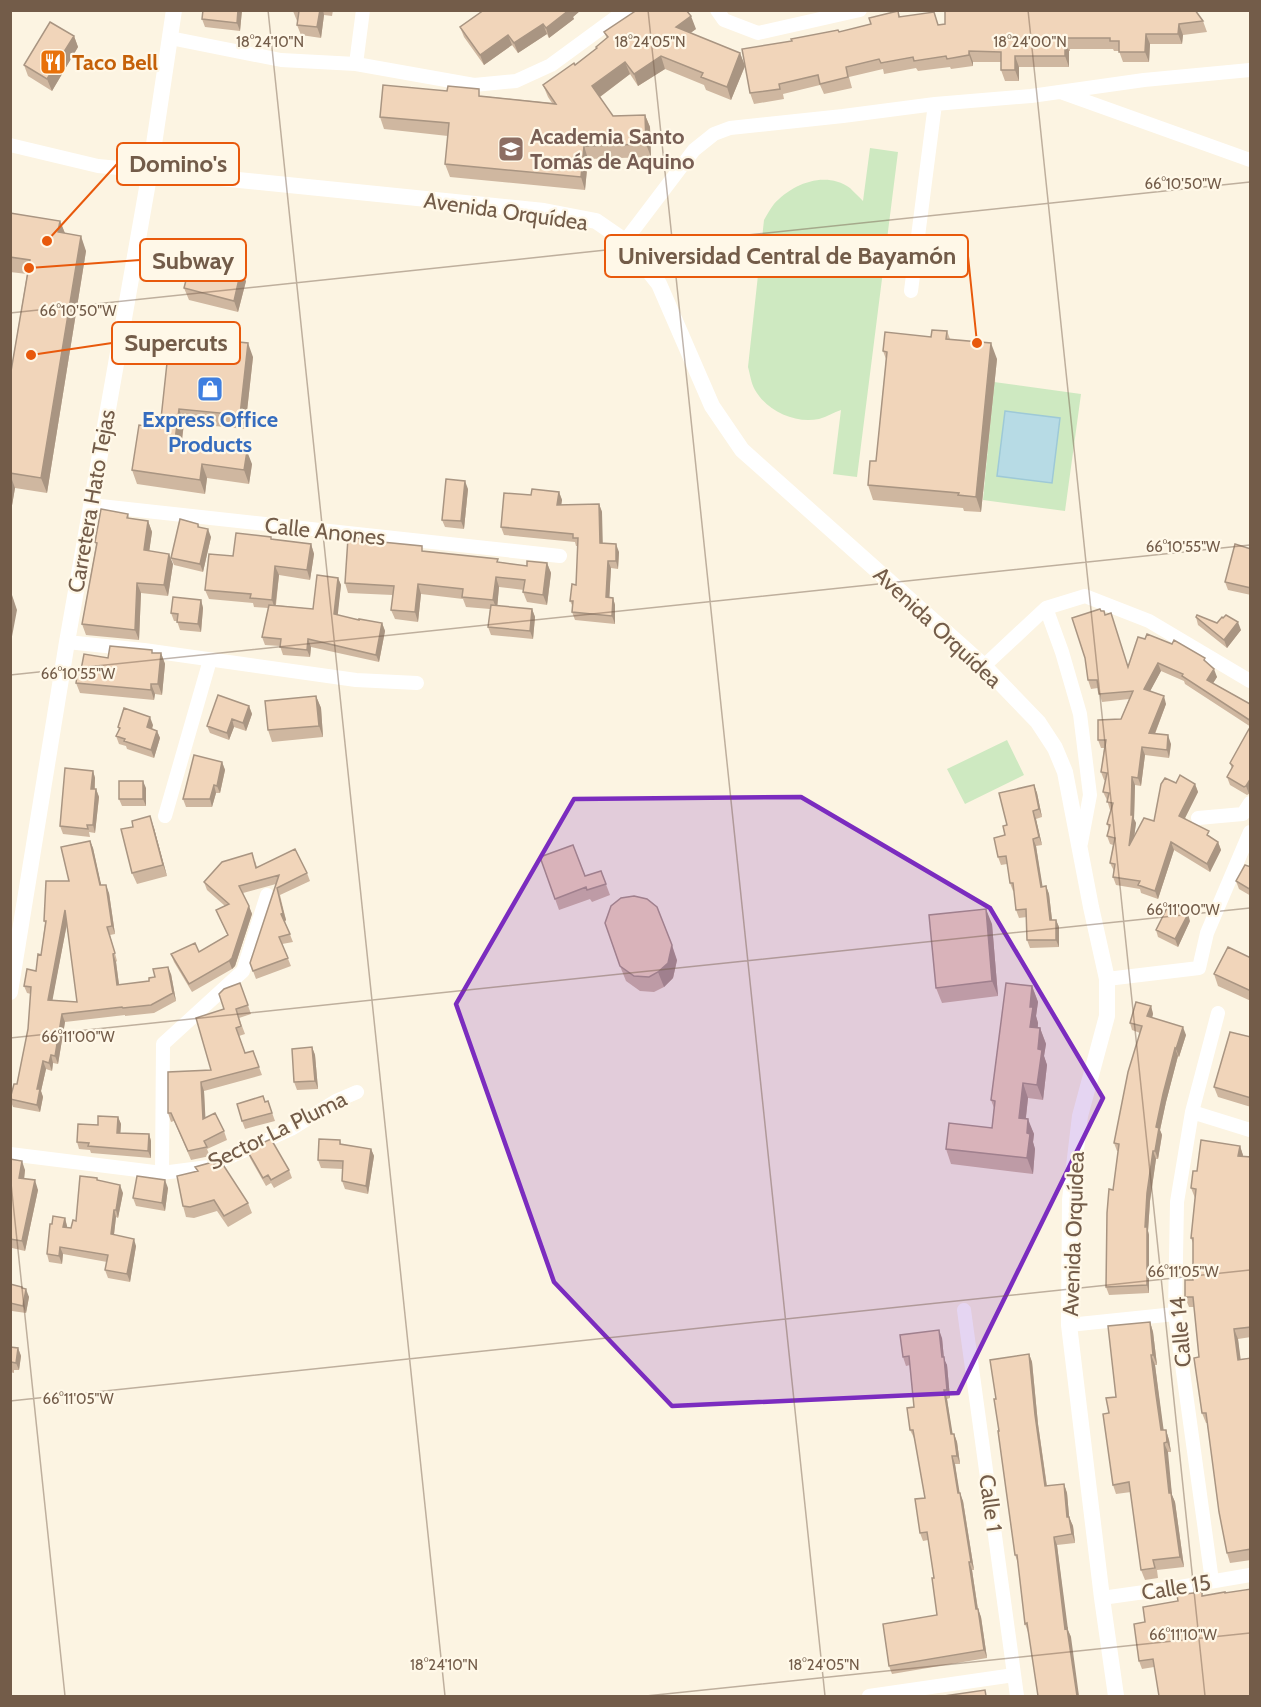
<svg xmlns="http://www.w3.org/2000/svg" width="1261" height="1707" font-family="Cabin,sans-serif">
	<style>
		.green { fill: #cee9c1 }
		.water { fill: #b7dbe5; stroke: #9ec9d7; stroke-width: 1.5 }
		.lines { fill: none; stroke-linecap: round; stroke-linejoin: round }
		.minor { stroke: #fff; stroke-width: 14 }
		.tertiary { stroke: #fff; stroke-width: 16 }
		.wall { fill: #cfb7a0; fill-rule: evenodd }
		.shaded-wall { fill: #a99582 }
		.building { fill: #f1d5ba; stroke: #a99582; stroke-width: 1.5; fill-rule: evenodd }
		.marked { fill: #7b2cbf; fill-opacity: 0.2; stroke: #7b2cbf; stroke-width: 4.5; stroke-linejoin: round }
		.ticks { fill: none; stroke: #735c49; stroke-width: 1.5; stroke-opacity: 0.45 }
		.labels { text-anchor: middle; stroke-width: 4.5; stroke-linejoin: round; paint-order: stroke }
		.food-label { font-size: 22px; font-weight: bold; fill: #c56008; stroke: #fff8e8; text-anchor: start }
		.education-label { font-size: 22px; font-weight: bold; fill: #785e54; stroke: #fff8e8; text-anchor: start }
		.street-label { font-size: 22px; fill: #735c49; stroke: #fff8e8 }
		.shop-label { font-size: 22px; font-weight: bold; fill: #366cbe; stroke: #fff8e8 }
		.ticks-label { font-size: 15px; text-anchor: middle; fill: #735c49; stroke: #fff8e8; stroke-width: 4.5; stroke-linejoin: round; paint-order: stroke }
		.leader { fill: none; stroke: #e8590c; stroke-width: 2 }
		.callout-dot { fill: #e8590c; stroke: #fff8e8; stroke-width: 2 }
		.callout { fill: #fff8e8; stroke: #e8590c; stroke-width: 2 }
		.callout-label { font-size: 24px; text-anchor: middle; font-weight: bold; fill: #735c49 }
	</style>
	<rect width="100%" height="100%" fill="#fcf4e2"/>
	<!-- green -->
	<path class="green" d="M870,148L898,152L857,477L833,474L841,410C834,412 827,417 819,419C795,424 767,411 755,390C751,383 750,374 748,367L764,220C767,215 770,209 774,204C792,184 825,170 850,188C854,192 859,197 863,201Z
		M994,382L1081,394L1065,511L983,500Z
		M1007,740L1024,775L965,804L947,769Z"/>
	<!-- water -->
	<path class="water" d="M1005,411L1060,418L1052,483L997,476Z"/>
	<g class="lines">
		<!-- minor -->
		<path class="minor" d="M717,10L724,20L758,33L860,10
			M170,38L281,60L356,64L474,85L516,81L551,65L626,10
			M356,64L363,10
			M1063,93L1250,160
			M10,145L98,166L150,171
			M625,241L694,150L714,134L730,128L843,116L935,104L1031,96L1144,80L1250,70
			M911,291L935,104
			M91,505L560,556
			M1046,608L1062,652L1080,714L1090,795L1081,843
			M67,642L144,650L356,680L417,683
			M984,666L1046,608L1085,596L1149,621L1250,681
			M165,816L210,660
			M1198,818L1243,814L1250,803
			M1107,979L1199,968L1207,933L1250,832
			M1192,1112L1250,1130
			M10,1154L162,1173L208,1167L291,1129L336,1101L357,1092
			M162,1173L163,1044L243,971L267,895
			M964,1310L1017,1696
			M1069,1325L1175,1314
			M1212,1581L1175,1314L1177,1202L1192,1112L1218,1013
			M1102,1598L1180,1587L1250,1575
			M869,1696L1014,1675"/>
		<!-- tertiary -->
		<path class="tertiary" d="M150,171L544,211L596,221L625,241L659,284L712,406L742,450L984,666L1038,722L1055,748L1065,772L1091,907L1107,979V1016L1080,1116L1070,1200L1069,1325L1102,1598L1116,1696
			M10,992L67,642L150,171L174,10"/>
	</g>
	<!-- wall -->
	<path class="wall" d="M242,10L240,31L205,27L202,19Z
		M292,10H333L332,16L324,15L321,38L301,35L297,25L298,21H297L293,11Z
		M484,10H581L573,17L574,19L549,38L547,34L518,53L512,45L484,65L464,37L460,27Z
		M898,11L900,17L939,25L1203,21L1207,32L1183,35L1182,44H1150L1149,62H1123L1119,51H1114L1113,49H1070V51H1069V67H1019V81H1005L1001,70V62H973V66L951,69L950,67L918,71L916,68L884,74L883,69L849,77L852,88L824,94L820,85L783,94L784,99L754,104L750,93L792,41L839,32L871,24Z
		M696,29L690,33L740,53L745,66L731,100L706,90L704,85L665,69L638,86L630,74L600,97L613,116L645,115L650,127L651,157L588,159L585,190L450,177L445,164L448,136L384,129L380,117L447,91L482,96L552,103L548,97L543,85L575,65L597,48L607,38L604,32Z
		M74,36L78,47L52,91L28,76L24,65Z
		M10,213L60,221L65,233L86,251L47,493L15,488L10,517V377L27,274L10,272Z
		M246,281L238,312L189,300L184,288Z
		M947,331L950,339L997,359L981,512L964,511L963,508L873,500L868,485L876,461L886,359L883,351L931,337Z
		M170,335L253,357L245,429L184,423L182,441L252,464L249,484L207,478L205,494L137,484L132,470L160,428Z
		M468,489L464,529L445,527L442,520Z
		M559,492L562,500L561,505L599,504L602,512V543L619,552L618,569L611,568L609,597L613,598L615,605V624L575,620L572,612L573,607L570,601L576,585L578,546H576L575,542L504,535L501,527L531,495Z
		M128,514L129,518L148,521L152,532L149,551L173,564L168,596L141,593L139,640L86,635L82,624L96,545L95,542Z
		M198,524L200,528L211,537L203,572L174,565L171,558Z
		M272,539L311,544L314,554L310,580L279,575L276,605L313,609L338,578L341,585L337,615L359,620L382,623L385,631L379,662L311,647L310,657L283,655L280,646L265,645L262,637L268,608L254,607L253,603L209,599L205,590L233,556Z
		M372,539L373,541L424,551L499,562L527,566L547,563L551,573L547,605L527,602L523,592L524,590L499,587L497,606L532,609L535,617L533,639L491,635L488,627L490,609L466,607L463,599L421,594L418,622L395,619L391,610L393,595L348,593L345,583Z
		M1251,549V595L1228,590L1225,582Z
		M201,600L203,608L201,632L180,630L177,621H174L171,613Z
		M1196,617L1217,623L1241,630L1227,648L1198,625Z
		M1138,637L1206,662L1217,677L1213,683L1250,704L1251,703V727L1185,684L1184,681L1161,671L1150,691L1166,704L1155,734L1171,744L1169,758L1145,755L1141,786L1135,785L1134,819L1136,823L1134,836L1154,821L1176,783L1195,784L1198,792L1185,818L1218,842L1221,850L1210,872L1174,850L1158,899L1141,893L1140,889L1116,885L1113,877L1114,871L1110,863L1113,845L1110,844L1107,836L1109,829L1107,824L1111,810H1110L1107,800L1103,792L1106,781L1104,780L1101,772L1104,748H1101L1098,740L1121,719L1129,699L1102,702L1098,688L1091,689L1088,680L1129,667Z
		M153,653H161L165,664L162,695L155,694L154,700L80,693L76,683L81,670L108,658Z
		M316,696L321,708L323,737L272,742L268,730Z
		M249,706L252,714L246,731L234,727L229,740L210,733L207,726Z
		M153,725L152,729L157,731L160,738L154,758L127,749L126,746L119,744L116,736L119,730L118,727Z
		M1251,730V791L1249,794L1247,795L1230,785L1227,777L1232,769L1230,763Z
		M222,762L225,770L220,793H216L212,807H186L183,799Z
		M93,771L95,778V789H96L99,797L95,833L89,832L90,837L63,834L60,826Z
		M1034,785L1037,793L1042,817L1036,819L1042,845L1036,846L1042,887L1046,886L1049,894L1052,920H1056L1059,927V947L1030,948L1027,940V917L1019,918L1016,910L1014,891H1013L1010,883L1007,864L1001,865L998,857L1005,835L1007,825Z
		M146,788V806H122L119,799Z
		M154,828L167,876L137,884L132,873Z
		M90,841L93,848L101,885L109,893L115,934L110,935L117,961L116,962L119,985L149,981L171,974L176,1001L154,1013L125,1016V1015L65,1022L58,1064L53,1063L52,1071L46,1069L41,1091L43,1097L40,1112L13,1107L10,1099L17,1084L28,1029L31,994L27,993L24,986L36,971L41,955L45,923L44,921L69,881ZM67,924L77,1002L52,1000Z
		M540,857L585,876L601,871L610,895L592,902L590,899L559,910Z
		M255,861L257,867L307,873L310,881L280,895L286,920L285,922L293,942L282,944L291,966L256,979L250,963L276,884L243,893L252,914L235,966L232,969L192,992L174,962L171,954L199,952L228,936L216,910L225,906L207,890L204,882Z
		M1251,867V896L1239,889L1236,881Z
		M1190,921L1178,947L1158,937L1156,930Z
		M992,924L998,996L942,1003L936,988Z
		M1251,958V1001L1218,986L1214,974Z
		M677,960L673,978L664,987L654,992L640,991L626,981L620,966Z
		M240,983L251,1014L239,1018L245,1034L239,1036L245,1053L253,1051L262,1075L204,1091L205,1118L224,1131L227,1140L207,1149L210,1156L191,1160L174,1121L171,1122L168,1113L211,1070L224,1009Z
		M1032,986L1038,1002L1036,1016L1038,1023V1028H1040L1046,1044L1044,1056L1047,1065L1043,1100L1028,1098L1026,1118L1034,1134L1033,1142L1035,1149L1033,1174L951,1164L946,1149L992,1128L994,1108L991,1100Z
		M1151,1006L1153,1014L1152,1018L1186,1035L1179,1057L1178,1056L1166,1102L1160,1130L1162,1135L1158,1159H1156L1150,1201L1148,1231L1149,1235V1293L1109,1295L1106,1287L1113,1190L1118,1151H1117L1114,1143L1140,1033L1132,1030L1130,1023Z
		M1251,1037V1107L1218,1097L1214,1087Z
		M312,1047L315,1055L318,1089L297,1090L294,1082Z
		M268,1101L275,1121L245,1129L242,1121L265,1102Z
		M118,1117L121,1124L120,1133L149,1134L151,1141V1158L91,1153L90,1150L79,1149L77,1142L98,1125Z
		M340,1140L341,1144L371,1149L374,1156L368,1194L345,1189L342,1181L343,1169L321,1168L318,1160Z
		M1240,1146L1243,1156L1251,1157V1337L1238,1339L1240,1359L1251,1358V1560L1230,1563L1227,1553L1207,1423H1206L1202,1413L1199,1357L1194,1307H1189L1185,1297L1193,1280V1243L1191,1238L1195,1198L1191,1188L1197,1171Z
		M247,1150L289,1170L292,1178L274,1188L271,1183L266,1186L250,1158Z
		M10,1159L25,1170L24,1179L38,1190L25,1251L12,1248V1252H10Z
		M197,1171L248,1203L252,1213L228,1227L217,1211L194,1218L186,1217L183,1206Z
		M97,1178L98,1180L123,1193L118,1218L116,1217L114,1235L136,1246L130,1282L108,1278L105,1270L107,1262L63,1254L62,1264L49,1262L47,1254L52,1224L65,1218L67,1227L71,1228L76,1221Z
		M168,1188L165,1211L136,1206L133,1198Z
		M10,1284L22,1287L29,1297L26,1313L12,1311L10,1321Z
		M1150,1322L1153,1332L1157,1365H1155L1163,1430H1166L1169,1440L1171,1452H1168V1464L1172,1495L1175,1502L1184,1567L1157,1570L1158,1578L1145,1580L1141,1570L1131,1492L1116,1494L1113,1485L1109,1413Z
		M942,1338L944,1359L947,1365L950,1398L947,1399L952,1434H954L957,1442L960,1464H955L959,1493L963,1501L974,1570H972L978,1609L981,1617L987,1658L892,1674L889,1666L937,1615L934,1578L928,1540L923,1541L920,1533L925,1498L915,1438H914L910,1430L914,1407L910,1365L906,1366L903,1357Z
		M10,1347L18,1348L21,1356L19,1370H14V1373L10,1372Z
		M1029,1354L1032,1362L1038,1424L1047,1486L1064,1484L1067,1493L1069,1517L1073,1526L1075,1543L1057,1545L1067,1628L1071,1637L1028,1632L1025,1624L1018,1563L1015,1555L999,1431L996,1399Z
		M1202,1592L1154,1667L1142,1669L1139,1661L1145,1622Z"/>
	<!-- shaded-wall -->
	<path class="shaded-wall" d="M238,10H242L240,31L237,23Z
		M320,10H323L324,15L321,38L317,27Z
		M569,10H581L573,17L574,19L549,38L546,28Z
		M691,16L696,29L681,40L676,27Z
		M543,24L547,34L518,53L514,43Z
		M1179,24L1183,35L1182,44L1178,34Z
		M1146,34L1150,44L1149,62L1145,52Z
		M508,35L512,45L484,65L480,55Z
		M74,36L78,47L52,91L47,79Z
		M1065,40L1069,51V67L1065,56Z
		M969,51L973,62V66L969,55Z
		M740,53L745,66L731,100L727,87Z
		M661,56L665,69L638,86L634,74Z
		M1015,56L1019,67V81L1015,70Z
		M625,62L630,74L597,99L592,86Z
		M645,115L650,127L651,157L646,144Z
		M584,146L588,159L585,190L581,177Z
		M60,221L66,236L58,232Z
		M81,236L86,251L47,493L41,478Z
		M241,270L246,281L238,312L234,301Z
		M248,343L253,357L245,429L240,415Z
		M991,343L997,359L981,512L976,497Z
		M179,409L184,423L180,454L175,440Z
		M247,451L252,464L249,484L244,470Z
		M202,464L207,478L205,494L200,480Z
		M10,474L15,488L10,517Z
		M465,481L468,489L464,529L461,521Z
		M559,492L562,500L560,513L557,505Z
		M599,504L602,512L603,551L600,543Z
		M148,521L152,532L148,560L144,550Z
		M208,529L211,537L203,572L200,564Z
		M311,544L314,554L310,580L307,570Z
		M616,544L619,552L618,569L616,561Z
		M169,554L173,564L168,596L164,585Z
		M608,561L611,568L609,605L606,597Z
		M547,563L551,573L547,605L543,595Z
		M275,566L279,575L275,609L272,600Z
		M496,577L499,587L497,610L493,600Z
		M338,578L341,585L337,622L334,614Z
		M137,583L141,593L139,640L135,630Z
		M418,584L421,594L418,622L415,612Z
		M12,595L17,610L10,647V601Z
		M613,598L615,605V624L612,616Z
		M201,600L203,608L201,632L198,624Z
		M532,609L535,617L533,639L530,631Z
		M1238,622L1241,630L1227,648L1224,640Z
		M382,623L385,631L379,662L376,655Z
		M308,639L311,647L310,657L307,650Z
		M161,653L165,664L162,695L158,684Z
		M1158,663L1161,671L1147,697L1144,689Z
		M1214,669L1217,677L1210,688L1207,680Z
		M151,684L155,694L154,700L151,690Z
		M316,696L321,708L323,737L319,726Z
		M1164,696L1166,704L1152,741L1149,733Z
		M249,706L252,714L246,731L243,723Z
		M150,717L153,725L150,735L147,727Z
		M232,719L234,727L229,740L227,733Z
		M157,731L160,738L154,758L151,750Z
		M1168,735L1171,744L1169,758L1167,750Z
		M1142,747L1145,755L1141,786L1138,778Z
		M222,762L225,770L220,793L217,786Z
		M93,771L95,778L94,797L91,789Z
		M1132,777L1135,785L1134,819L1136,823L1132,854L1129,846L1131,815Z
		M1251,778V791L1249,794L1246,786Z
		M143,781L146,788V806L143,799Z
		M1195,784L1198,792L1182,824L1179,816Z
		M214,785L216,793L212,807L210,799Z
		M1034,785L1037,793L1042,817L1039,809Z
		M96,789L99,797L95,833L93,825Z
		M1033,811L1036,819L1042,845L1039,837Z
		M150,816L154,828L167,876L163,865Z
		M1033,839L1036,846L1044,895L1041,887Z
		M90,841L93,848L103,893L100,885Z
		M1171,842L1174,850L1158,899L1155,891Z
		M1218,842L1221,850L1210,872L1207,864Z
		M106,885L109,893L115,934L112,926Z
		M1046,886L1049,894L1053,928L1050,920Z
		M277,888L286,920L284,922L281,914Z
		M249,906L252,914L235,966L232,969L229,961Z
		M986,909L992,924L998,996L992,981Z
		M65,910L68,918L51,1008L48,1000Z
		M1188,914L1190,921L1178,947L1175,939Z
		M1056,920L1059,927V947L1056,940Z
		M672,945L677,960L673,978L664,987L658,972Z
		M113,954L116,962L120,992L117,985Z
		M168,967L171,974L176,1001L173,993Z
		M1032,986L1038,1002L1036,1016L1038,1023L1036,1042L1030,1027V1007Z
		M1151,1006L1153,1014L1150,1024L1147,1016Z
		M62,1014L65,1022L58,1064L55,1056Z
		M1183,1027L1186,1035L1179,1057L1176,1049Z
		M1040,1028L1046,1044L1044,1056L1047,1065L1043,1100L1037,1085L1038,1049Z
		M312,1047L315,1055L318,1089L315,1081Z
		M1175,1048L1178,1056L1166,1102L1160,1130L1162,1135L1158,1159L1155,1151L1156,1127L1163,1094Z
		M51,1055L53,1063L52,1071L49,1063Z
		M43,1061L46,1069L41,1091L43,1097L40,1112L37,1105V1089Z
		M201,1082L204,1091L206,1128L203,1119Z
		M1023,1083L1028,1098L1024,1133L1019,1118Z
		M118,1117L121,1124L120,1140L117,1133Z
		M1028,1119L1034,1134L1033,1142L1035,1149L1033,1174L1027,1158V1133Z
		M149,1134L151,1141V1158L148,1151Z
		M1240,1146L1243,1155L1242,1165L1238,1156Z
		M371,1149L374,1156L368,1194L366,1186Z
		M1153,1151L1156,1159L1150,1201L1148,1231L1149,1235V1293L1147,1285L1145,1227L1147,1193Z
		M22,1161L25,1170L23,1188L19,1178Z
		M35,1180L38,1190L25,1251L22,1241Z
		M165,1180L168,1188L165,1211L162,1203Z
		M120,1185L123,1193L118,1218L116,1210Z
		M114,1210L116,1217L113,1242L111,1234Z
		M65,1218L67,1226L66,1234L63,1227Z
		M134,1239L136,1246L130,1282L127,1274Z
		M60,1247L63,1254L62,1264L59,1256Z
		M22,1287L25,1294L26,1289L29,1297L26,1313L23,1306Z
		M1150,1322L1153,1332L1157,1365L1153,1355Z
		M1234,1329L1238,1339L1242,1369L1238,1360Z
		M939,1330L942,1338L944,1359L947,1365L950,1398L947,1390Z
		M18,1348L21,1356L19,1370L16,1363Z
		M1029,1354L1032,1362L1038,1424L1048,1495L1045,1486L1035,1415Z
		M1151,1355L1155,1365L1165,1440L1161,1430Z
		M944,1390L947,1399L954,1442L951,1434Z
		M1166,1430L1169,1440L1171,1452L1167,1442Z
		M954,1434L957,1442L960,1464L957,1456Z
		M1164,1443L1168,1452L1172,1495L1175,1502L1184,1567L1180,1557L1169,1493Z
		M952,1456L955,1464L961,1501L958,1493Z
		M1064,1484L1067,1493L1070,1526L1067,1517Z
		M960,1493L963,1501L974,1570L971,1562Z
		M1069,1517L1073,1526L1075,1543L1072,1534Z
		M1054,1537L1057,1545L1069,1637L1065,1629Z
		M969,1562L972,1570L979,1617L976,1609Z
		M978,1609L981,1617L987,1658L984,1650Z
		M1067,1628L1071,1637L1079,1696H1077Z"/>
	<!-- building -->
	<path class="building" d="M203,10H238L237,23L202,19Z
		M295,10H320L317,27L297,25L299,11Z
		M484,10H569L546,28L543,24L514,43L508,35L480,55L460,27Z
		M637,10H686L691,16L676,27L740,53L727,87L701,77L703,73L661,56L634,74L625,62L592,86L613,116L645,115L646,144L584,146L581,177L445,164L449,123L380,117L383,85L447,91L448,86L479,89V96L556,104L543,85L574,63L575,65L597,48L596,47L608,37L604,32Z
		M945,10H1195L1203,21L1179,24L1178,34H1146L1145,52H1119V41H1110V38H1066V41L1065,40V56H1015V70H1001V52L969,51V55L947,59L946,56L914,61L913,57L881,63L879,59L846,67L848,77L820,84L818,75L779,84L780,89L750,93L742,49L792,41L791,39L838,30L839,32L871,24L869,18L898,11L899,17L934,12L938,25L945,24Z
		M50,22L74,36L47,79L24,65Z
		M10,213L60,221L58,232L81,236L41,478L10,473V377L30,260L10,257Z
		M192,257L241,270L234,301L184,288Z
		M932,330L947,331L946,339L991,343L976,497L958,495L959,493L868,485L870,461H876L887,352L883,351L885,332L931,337Z
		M170,335L248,343L240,415L179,409L175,440L247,451L244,470L202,464L200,480L132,470L139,425L160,428Z
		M446,479L465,481L461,521L442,520Z
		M532,489L559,492L557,505L599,504L600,543L616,544V561H608L606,597L613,598L612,616L572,612L573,601H570L572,584L576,585L578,538H573V534L501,527L504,493L531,495Z
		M101,509L128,514L127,518L148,521L144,550L169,554L164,585L137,583L135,630L82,624L97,543L95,542Z
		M180,519L198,524V527L208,529L200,564L171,558Z
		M236,533L271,537V539L311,544L307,570L275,566L272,600L250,598L251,594L205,590L209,554L233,556Z
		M348,538L372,539V541L422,546V551L498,559L497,562L527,566V561L547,563L543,595L523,592L525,580L496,577L493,600L462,597L463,589L418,584L415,612L391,610L394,586L345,583Z
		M1235,544L1251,549V588L1225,582Z
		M317,575L338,578L334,614L359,620V619L382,623L376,655L308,639L307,650L280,647L281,639L262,637L269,605L313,609Z
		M173,597L201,600L198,624L177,622L178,614L171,613Z
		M491,605L532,609L530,631L488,627Z
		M1100,609L1101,611H1104L1105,615L1111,613L1128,667L1138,637L1145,639L1147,634L1172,644L1174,640L1205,658L1204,660L1214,669L1207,680L1250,704L1251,703V721L1182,676L1183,674L1158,663L1144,689L1164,696L1149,733L1168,735L1167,750L1142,747L1138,778L1132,777L1131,815H1133L1129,846L1144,818L1154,821L1161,784L1165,778L1176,783L1180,775L1195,784L1179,816L1209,831L1207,835L1218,842L1207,864L1171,842L1155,891L1138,885L1140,881L1113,877L1115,864L1110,863L1115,838L1107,836L1110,825L1107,824L1113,803L1107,802L1109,793L1103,792L1107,773L1101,772L1106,740H1098V720L1121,719L1133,691L1099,694L1097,680H1088L1085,658L1072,618Z
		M1197,615L1217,623L1222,617L1223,618L1226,615L1238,622L1224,640L1196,617Z
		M110,646L152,650V653H161L158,684H151V690L76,683L78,670H81L84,654L108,658Z
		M218,695L249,706L243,723L232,719L227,733L207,726Z
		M316,696L319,726L268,730L265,701Z
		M124,708L150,717L147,727L157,731L151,750L124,741L125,739L116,736L120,728L118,727Z
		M1249,729L1251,730V778L1246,786L1244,787L1227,777L1233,766L1230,763Z
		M194,755L222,762L217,786L214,785L210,799H183Z
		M65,768L93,771L91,789H96L93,825H87L88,829L60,826Z
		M119,781H143V799H119Z
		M1034,785L1039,809L1033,811L1039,837L1033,839L1041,887L1046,886L1050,920H1056V940H1027L1026,909L1016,910L1013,883H1010L1006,856L998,857L994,838L1005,835L1003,826L1007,825L999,793Z
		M150,816L163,865L132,873L121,829L133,827L132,821Z
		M90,841L100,885H106L112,926L107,927L115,953L113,954L117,985L149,981V978L155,977L153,969L168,967L173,993L151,1005L123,1008L122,1007L62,1014L55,1056L51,1055L49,1063L43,1061L37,1089H40L37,1105L10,1099L14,1084H17L28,1029L31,987L24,986L27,969L36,971L38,954L41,955L46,921H44L46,881H69L61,847ZM65,910L77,1002L48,1000Z
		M573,845L585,876L601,871L606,884L587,890L586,887L555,899L540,857Z
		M295,849L307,873L277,888L283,913L281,914L290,934L279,937L288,958L253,971L250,963L279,875L239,886L249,906L232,958L229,961L189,984L171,954L195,943L199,952L228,935L216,910L229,904L204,882L222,862L252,853L256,868Z
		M1245,865L1251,867V890L1236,881Z
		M634,896L647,899L657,907L672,945L668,963L658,972L649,977L634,976L620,966L605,923L611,906L621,898Z
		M1169,904L1188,914L1175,939L1156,930Z
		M986,909L992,981L936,988L929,915Z
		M1228,947L1251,958V991L1214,974Z
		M240,983L248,1005L236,1009L241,1026L236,1028L245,1053L253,1051L259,1067L201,1082L203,1119L215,1113L224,1131L204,1141L207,1147L188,1151L171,1113H168V1072L211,1070L196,1018L224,1009L219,994L224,989Z
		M1006,983L1032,986L1030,1007H1033L1030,1027L1040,1028L1038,1049L1042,1050L1037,1085L1023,1083L1019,1118L1028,1119L1027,1133L1030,1134L1027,1158L946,1149L949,1123L992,1128L995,1101L991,1100Z
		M1136,1002L1151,1006L1147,1016L1183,1027L1176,1049L1175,1048L1163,1094L1156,1127L1159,1128L1155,1151H1153L1147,1193L1145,1227H1147V1285L1106,1287L1107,1213L1109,1189L1113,1190L1119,1144L1114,1143L1128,1072L1142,1026L1130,1023Z
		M1230,1032L1251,1037V1098L1214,1087Z
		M312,1047L315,1081L294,1082L292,1049Z
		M263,1096L265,1102L268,1101L272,1113L242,1121L237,1104Z
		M98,1116L118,1117L117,1133L149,1134L148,1151L88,1146L89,1143L77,1142L78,1124L98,1125Z
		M271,1139L289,1170L271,1180L268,1175L263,1178L247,1150Z
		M319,1139L340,1140V1144L371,1149L366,1186L342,1181L343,1161L318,1160Z
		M1201,1140L1240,1146L1238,1156L1251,1157V1327L1234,1329L1238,1360L1251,1358V1549L1227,1553L1219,1512L1206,1413H1202L1194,1358L1199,1357L1193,1297H1185V1280H1193V1238H1191L1196,1189L1191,1188L1193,1171H1197Z
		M10,1159L22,1161L19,1178L35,1180L22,1241L10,1239Z
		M220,1160L248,1203L224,1216L214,1200L190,1207L183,1206L177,1176L198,1171L195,1167L213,1162L214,1164Z
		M80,1176L97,1178V1180L120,1185L116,1210H114L111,1234L134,1239L127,1274L105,1270L108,1255L60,1247L59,1256L47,1254L50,1224H52L53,1216L65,1218L63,1227L71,1228L73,1220L76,1221Z
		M137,1176L165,1180L162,1203L133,1198Z
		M10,1284L22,1287V1288L26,1289L23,1306L10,1303Z
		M1150,1322L1153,1355H1151L1156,1395L1161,1430H1166L1167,1442L1164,1443L1165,1455L1169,1493H1171L1180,1557L1153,1560L1155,1568L1141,1570L1129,1482L1113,1485L1103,1414L1109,1413L1106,1398L1116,1397L1108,1326Z
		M939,1330L942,1357H944L947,1390H944L951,1434H954L957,1456H952L958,1493H960L971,1562H969L976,1609H978L984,1650L889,1666L883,1624L937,1615L932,1578H934L927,1532L920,1533L915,1499L925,1498L913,1430H910L907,1408L914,1407L909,1356L903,1357L900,1335Z
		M10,1347L18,1348L16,1363L11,1362V1365Z
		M1029,1354L1035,1415L1045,1486L1064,1484L1067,1517H1069L1072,1534L1054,1537L1065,1629L1067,1628L1077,1696H1038L1027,1623L1025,1624L1017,1555H1015L998,1431H999L994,1399H996L990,1360Z
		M1251,1589V1696H1159L1153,1659L1139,1661L1134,1624L1145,1622L1143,1607L1178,1601L1177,1595L1202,1592V1596L1225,1592V1593Z
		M985,1690L986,1696H944Z"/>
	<!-- marked area -->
	<path class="marked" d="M801,797L990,908L1103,1098L958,1393L672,1406L554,1282L456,1004L574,799Z"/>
	<!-- ticks -->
	<path class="ticks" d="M268,10L445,1696M648,10L825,1696M1028,10L1205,1696M10,313L1250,182M10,675L1250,545M10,1038L1250,908M10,1174L65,1696M10,1401L1250,1270M646,1696L1250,1633"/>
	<!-- icons -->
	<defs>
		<symbol id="restaurant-square" viewBox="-11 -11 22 22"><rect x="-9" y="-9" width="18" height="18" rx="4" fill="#e8710a" stroke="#fff8e8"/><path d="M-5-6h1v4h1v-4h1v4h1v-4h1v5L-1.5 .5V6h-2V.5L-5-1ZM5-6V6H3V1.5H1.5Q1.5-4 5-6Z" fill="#fff"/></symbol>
		<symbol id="school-square" viewBox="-11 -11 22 22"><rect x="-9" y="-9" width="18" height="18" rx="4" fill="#8d6e63" stroke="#fff8e8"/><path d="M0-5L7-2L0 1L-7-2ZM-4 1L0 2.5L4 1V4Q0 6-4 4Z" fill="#fff"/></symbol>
		<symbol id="shop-square" viewBox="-11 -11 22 22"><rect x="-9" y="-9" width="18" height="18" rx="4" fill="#3f7fe0" stroke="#fff8e8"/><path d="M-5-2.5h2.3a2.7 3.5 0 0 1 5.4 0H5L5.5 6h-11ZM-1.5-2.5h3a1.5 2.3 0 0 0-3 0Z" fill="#fff"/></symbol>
	</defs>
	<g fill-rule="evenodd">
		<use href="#restaurant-square" x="38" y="47" width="30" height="30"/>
		<use href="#school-square" x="496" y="134" width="30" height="30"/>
		<use href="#shop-square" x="195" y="374" width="30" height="30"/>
	</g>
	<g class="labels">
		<!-- food labels -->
		<g class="food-label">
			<text x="72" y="70">Taco Bell</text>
		</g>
		<!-- education labels -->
		<g class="education-label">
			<text x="530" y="144">Academia Santo<tspan x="530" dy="25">Tomás de Aquino</tspan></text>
		</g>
		<!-- street labels -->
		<g class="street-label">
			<text transform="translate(506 211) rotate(8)" y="8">Avenida Orquídea</text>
			<text transform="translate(91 501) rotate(-80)" y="8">Carretera Hato Tejas</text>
			<text transform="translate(325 531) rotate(6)" y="8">Calle Anones</text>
			<text transform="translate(938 627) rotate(43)" y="8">Avenida Orquídea</text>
			<text transform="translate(277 1130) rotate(-26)" y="8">Sector La Pluma</text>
			<text transform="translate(1073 1234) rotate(-88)" y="8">Avenida Orquídea</text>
			<text transform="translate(1180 1332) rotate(-95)" y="8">Calle 14</text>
			<text transform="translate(991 1503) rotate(82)" y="8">Calle 1</text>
			<text transform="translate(1176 1587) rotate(-9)" y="8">Calle 15</text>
		</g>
		<!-- shop labels -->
		<g class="shop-label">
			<text x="210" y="427">Express Office<tspan x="210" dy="25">Products</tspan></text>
		</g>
	</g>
	<g class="ticks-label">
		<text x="270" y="47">18°24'10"N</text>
		<text x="650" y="47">18°24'05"N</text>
		<text x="1030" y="47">18°24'00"N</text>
		<text x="1183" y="189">66°10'50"W</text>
		<text x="78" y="316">66°10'50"W</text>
		<text x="1183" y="552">66°10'55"W</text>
		<text x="78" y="679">66°10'55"W</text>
		<text x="1183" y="915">66°11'00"W</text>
		<text x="78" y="1042">66°11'00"W</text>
		<text x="1183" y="1277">66°11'05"W</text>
		<text x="78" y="1404">66°11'05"W</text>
		<text x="1183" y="1640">66°11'10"W</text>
		<text x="444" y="1670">18°24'10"N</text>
		<text x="824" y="1670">18°24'05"N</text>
	</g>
	<!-- callouts -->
	<path class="leader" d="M47 241L117 164M977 343L968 256M29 268L140 260M31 355L112 343"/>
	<g class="callout-dot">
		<circle cx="47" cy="241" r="6"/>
		<circle cx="977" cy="343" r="6"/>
		<circle cx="29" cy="268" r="6"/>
		<circle cx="31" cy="355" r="6"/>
	</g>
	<g class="callout">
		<rect x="117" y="143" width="122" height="42" rx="6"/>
		<rect x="605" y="235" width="363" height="42" rx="6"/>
		<rect x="140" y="239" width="106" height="42" rx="6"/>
		<rect x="112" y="322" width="128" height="42" rx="6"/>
	</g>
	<g class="callout-label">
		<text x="178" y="172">Domino's</text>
		<text x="787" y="264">Universidad Central de Bayamón</text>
		<text x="193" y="269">Subway</text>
		<text x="176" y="351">Supercuts</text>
	</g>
	<!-- border -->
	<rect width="1261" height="1707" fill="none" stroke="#735c49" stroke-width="24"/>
</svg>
